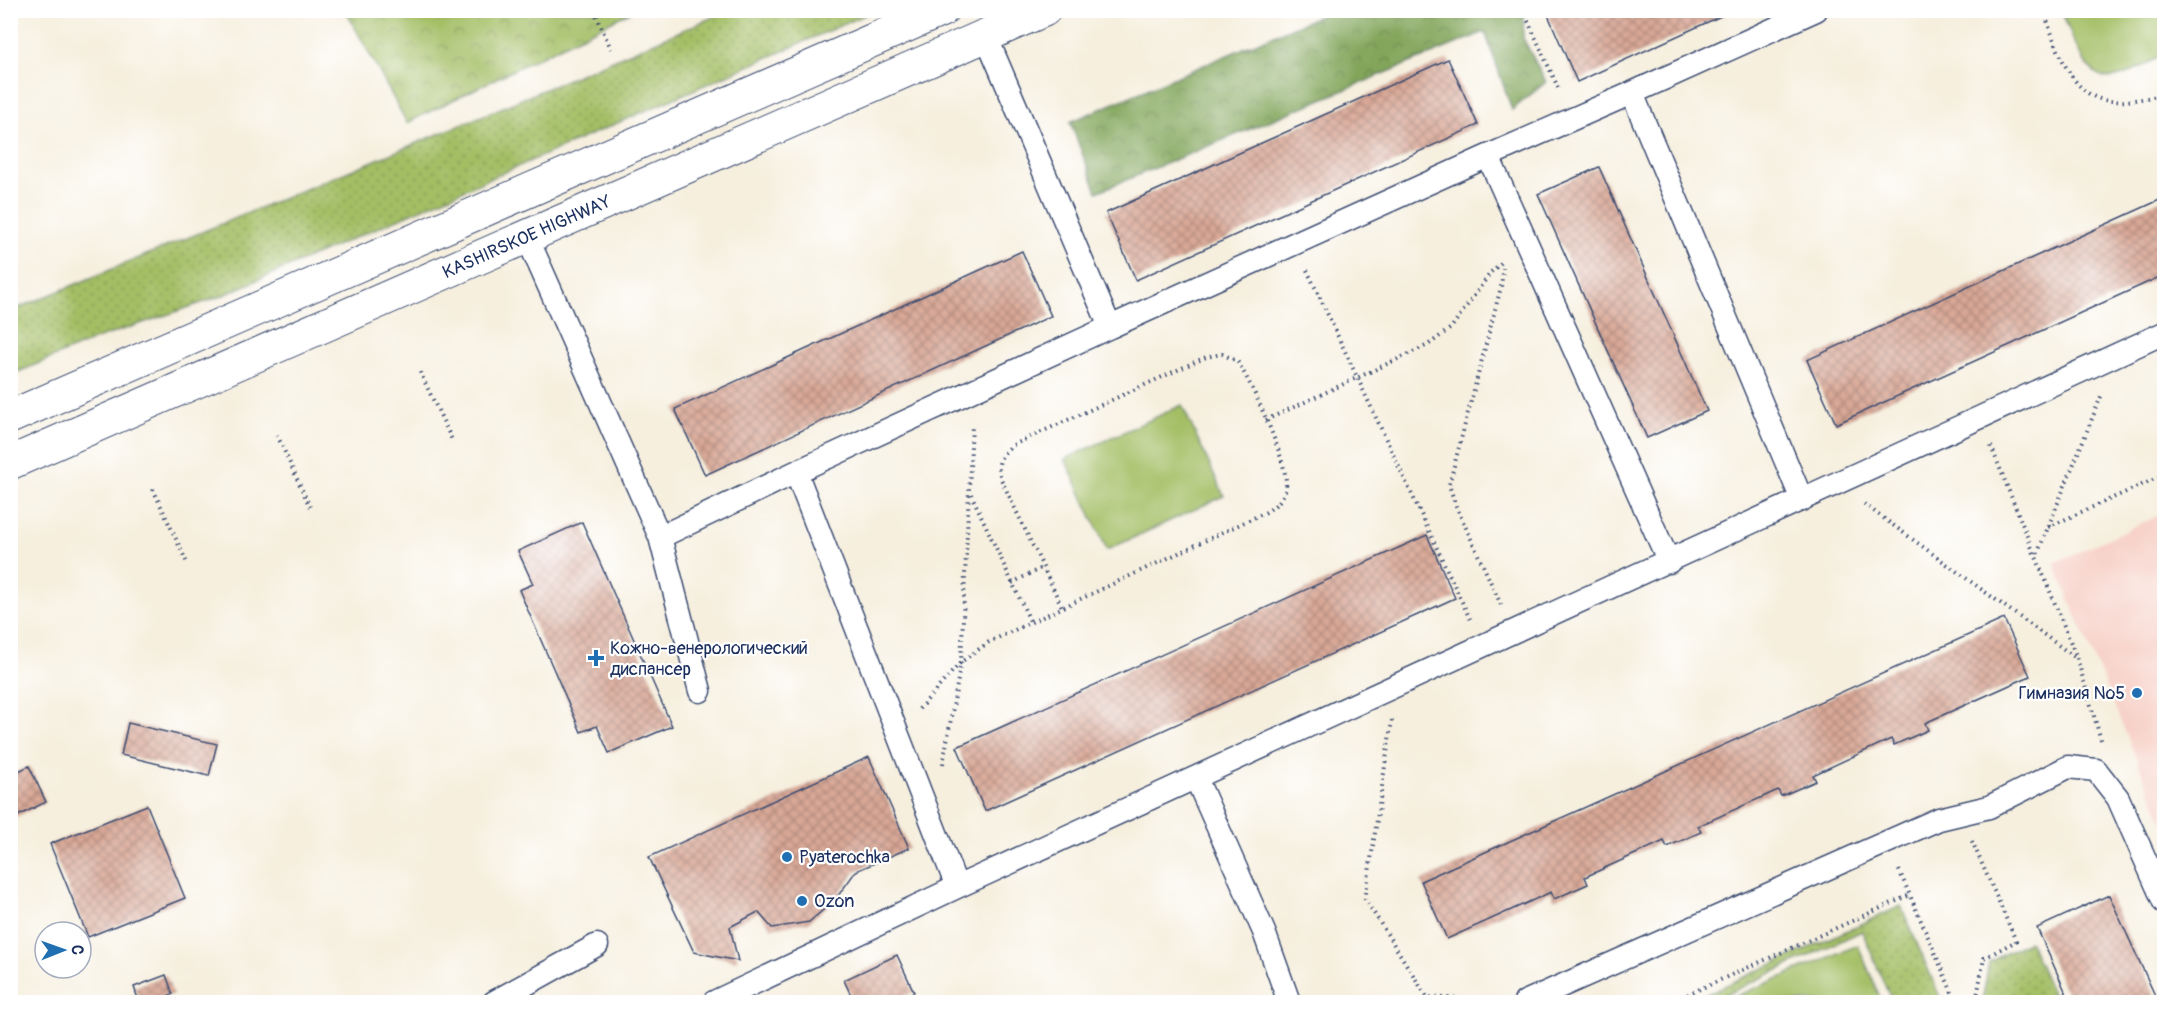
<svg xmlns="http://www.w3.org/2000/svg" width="2175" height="1013" font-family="Pangolin,sans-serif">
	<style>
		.built { fill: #f7d1c8 }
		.grass { fill: url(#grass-dots); stroke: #5f7661; stroke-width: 1.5 }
		.forest { fill: url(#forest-crowns); stroke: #4e6a5c; stroke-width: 1.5 }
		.park { fill: url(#park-crowns); stroke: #5f7661; stroke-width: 1.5 }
		.pitch { fill: #a3be64; stroke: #5f7661; stroke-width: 1.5 }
		.building { fill: url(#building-cross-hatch) }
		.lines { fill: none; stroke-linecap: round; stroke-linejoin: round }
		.service-casing { stroke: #3c4c71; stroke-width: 25 }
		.primary-casing { stroke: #3c4c71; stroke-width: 35 }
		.path { stroke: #3c4c71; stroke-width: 4; stroke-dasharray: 1.5 4.5; stroke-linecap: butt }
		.service { stroke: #fff; stroke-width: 22 }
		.primary { stroke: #fff; stroke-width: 33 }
		.poi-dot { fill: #1f6fb2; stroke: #fff; stroke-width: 2 }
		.labels { text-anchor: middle; stroke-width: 4.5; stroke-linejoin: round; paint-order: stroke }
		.street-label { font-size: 18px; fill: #1b2f5e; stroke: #fff }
		.poi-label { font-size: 18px; fill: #1b2f5e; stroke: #fff; text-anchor: start }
	</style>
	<defs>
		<pattern id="grass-dots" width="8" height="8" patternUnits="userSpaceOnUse" patternTransform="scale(1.5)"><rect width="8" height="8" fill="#a3be64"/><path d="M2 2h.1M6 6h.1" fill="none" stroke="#849b56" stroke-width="1.8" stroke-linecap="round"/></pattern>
		<pattern id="forest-crowns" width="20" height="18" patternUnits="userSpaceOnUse" patternTransform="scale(1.5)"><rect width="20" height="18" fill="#82a55a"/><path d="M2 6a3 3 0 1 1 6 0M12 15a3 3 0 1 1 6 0" fill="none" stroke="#6a874e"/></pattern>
		<pattern id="park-crowns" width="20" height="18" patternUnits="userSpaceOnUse" patternTransform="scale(1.5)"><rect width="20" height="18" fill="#a3be64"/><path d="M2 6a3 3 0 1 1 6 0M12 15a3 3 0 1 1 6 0" fill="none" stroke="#849b56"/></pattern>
		<pattern id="building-cross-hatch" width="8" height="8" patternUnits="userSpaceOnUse" patternTransform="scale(1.5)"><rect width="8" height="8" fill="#d9a896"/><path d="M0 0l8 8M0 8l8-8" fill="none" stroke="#af897e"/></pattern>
	</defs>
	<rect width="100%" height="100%" fill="#fff"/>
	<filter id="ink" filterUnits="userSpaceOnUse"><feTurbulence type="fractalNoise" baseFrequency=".0167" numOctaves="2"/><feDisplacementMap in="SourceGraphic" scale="12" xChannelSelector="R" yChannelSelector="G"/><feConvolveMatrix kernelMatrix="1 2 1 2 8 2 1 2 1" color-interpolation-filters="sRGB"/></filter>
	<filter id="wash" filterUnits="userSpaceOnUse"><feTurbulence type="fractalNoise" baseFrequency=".008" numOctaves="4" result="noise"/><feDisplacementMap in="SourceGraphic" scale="24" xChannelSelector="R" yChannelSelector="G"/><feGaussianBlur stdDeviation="1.35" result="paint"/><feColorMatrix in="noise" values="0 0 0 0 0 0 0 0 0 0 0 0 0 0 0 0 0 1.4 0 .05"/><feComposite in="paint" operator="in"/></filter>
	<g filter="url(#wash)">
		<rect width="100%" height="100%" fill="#f6efde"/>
		<!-- built -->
		<path class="built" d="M2164,513V824L2054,563Z"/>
		<!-- grass -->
		<path class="grass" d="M727,11H874L219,297L96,339L11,375V311L494,111Z
			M1901,906L1942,1002H1892L1862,931L1710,1002H1689Z
			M2029,941L2056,1002H1982L1989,962Z"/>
		<!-- forest -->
		<path class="forest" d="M1333,10L1524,11L1523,38L1546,82L1512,110L1485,32L1097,192L1070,122Z"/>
		<!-- park -->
		<path class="park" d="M346,11H632L407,123Z"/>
		<!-- pitch -->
		<path class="pitch" d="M2061,11H2164V55C2149,62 2133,73 2117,77C2084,85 2072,33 2061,11Z
			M1182,405L1224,496L1107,550L1065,459Z
			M1858,945L1882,1002H1722Z"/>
		<g id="blocks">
			<!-- building -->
			<path class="building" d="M1559,10H1734L1577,82L1548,15Z
				M1448,59L1478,125L1136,280L1106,213Z
				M1599,167L1707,411L1647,438L1538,194Z
				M2164,198V275L1836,424L1807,360Z
				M1022,251L1051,316L705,475L675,409Z
				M582,522L672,726L609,753L597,726L581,732L519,590L533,584L518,551Z
				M1427,535L1455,598L985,811L957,747Z
				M2004,619L2030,676L1925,723L1928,730L1894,745L1891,739L1813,775L1816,781L1781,796L1778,790L1698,826L1701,832L1667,847L1664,841L1585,877L1588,884L1554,899L1551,892L1447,939L1421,881Z
				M128,723L217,744L209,776L121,755Z
				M869,757L909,848L856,871L835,900L809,922L772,928L758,912L730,927L738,961L694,952L649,857Z
				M29,766L46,802L10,820V775Z
				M147,805L185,898L88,937L50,844Z
				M2109,895L2158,1002H2070L2037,928Z
				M897,955L914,992L892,1002H854L844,980Z
				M166,975L173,994L151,1002H139L134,987Z"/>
		</g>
	</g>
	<g filter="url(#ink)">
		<use href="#blocks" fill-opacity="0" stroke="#3c4c71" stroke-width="1.5"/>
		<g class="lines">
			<defs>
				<path id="service" d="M986,36L1110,327L1488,156L1669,562
					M1488,156L1632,93
					M527,237L660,537L700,691
					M796,472L1110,327
					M1802,500L1632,93L1816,10
					M660,537L796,472L957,887
					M1196,778L1264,932L1289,1002
					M494,1002L597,945
					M714,1002L957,887L2164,333
					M1525,1002L1939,819L1989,807L2068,767L2096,770L2118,798L2164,902"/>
				<g id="primary">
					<path d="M10,417L942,10"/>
					<path id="s1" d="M10,463L1044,10"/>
				</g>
			</defs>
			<!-- service casing -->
			<use href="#service" class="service-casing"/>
			<!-- primary casing -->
			<use href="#primary" class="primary-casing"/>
			<!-- path -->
			<path class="path" d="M594,10L611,49
				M1523,10L1560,92
				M2043,10C2055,40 2067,92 2104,100C2123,104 2145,98 2164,95
				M1307,270L1470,619
				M420,372L452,440
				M1266,420L1428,345L1451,328L1491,272L1502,262
				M277,435L310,507
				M1991,446L2035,556
				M153,489L188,565
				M971,494L1030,621
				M1864,504L2076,658
				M2048,527L2164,475
				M1012,583L1043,567
				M1501,605L1456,506L1449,485L1501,287L1503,268
				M919,709L961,662L989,642L1266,512C1275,506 1284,499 1286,487C1289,463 1251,382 1237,361L1222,354L1206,357L1013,445C1000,455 996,463 1001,479L1062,607
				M1392,720L1365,899L1427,997L1497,1001
				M2101,740L2077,658L2036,557L2102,394
				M943,764L961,662L972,425
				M1972,841L2016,941L1984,958L1976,1002
				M1899,870L1956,1002
				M1422,1002L1427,997
				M1671,1002L1910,895"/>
			<!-- service -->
			<use href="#service" class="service"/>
			<!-- primary -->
			<use href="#primary" class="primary"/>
		</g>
	</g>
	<!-- markers -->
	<g class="poi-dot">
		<path d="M593 649h6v6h6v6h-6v6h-6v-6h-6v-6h6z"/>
		<circle cx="2137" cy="693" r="6"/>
		<circle cx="787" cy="857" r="6"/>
		<circle cx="802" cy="901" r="6"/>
	</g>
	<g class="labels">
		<!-- street labels -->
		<g class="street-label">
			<text dy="6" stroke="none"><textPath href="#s1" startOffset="564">KASHIRSKOE HIGHWAY</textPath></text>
		</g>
		<!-- poi labels -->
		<g class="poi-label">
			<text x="610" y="654">Кожно-венерологический<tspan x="610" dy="21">диспансер</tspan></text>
			<text x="2125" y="699" text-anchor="end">Гимназия №5</text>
			<text x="799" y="863">Pyaterochka</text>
			<text x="814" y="907">Ozon</text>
		</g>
	</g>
	<!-- margin -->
	<rect width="2175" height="1013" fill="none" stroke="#fff" stroke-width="36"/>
	<!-- north arrow -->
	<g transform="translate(63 950) rotate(89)"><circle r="28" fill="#ffffff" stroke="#a4acbf" stroke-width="1.5"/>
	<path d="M0-4.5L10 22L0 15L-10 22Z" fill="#1f6fb2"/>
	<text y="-9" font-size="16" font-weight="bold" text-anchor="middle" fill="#1b2f5e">С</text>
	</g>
</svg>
